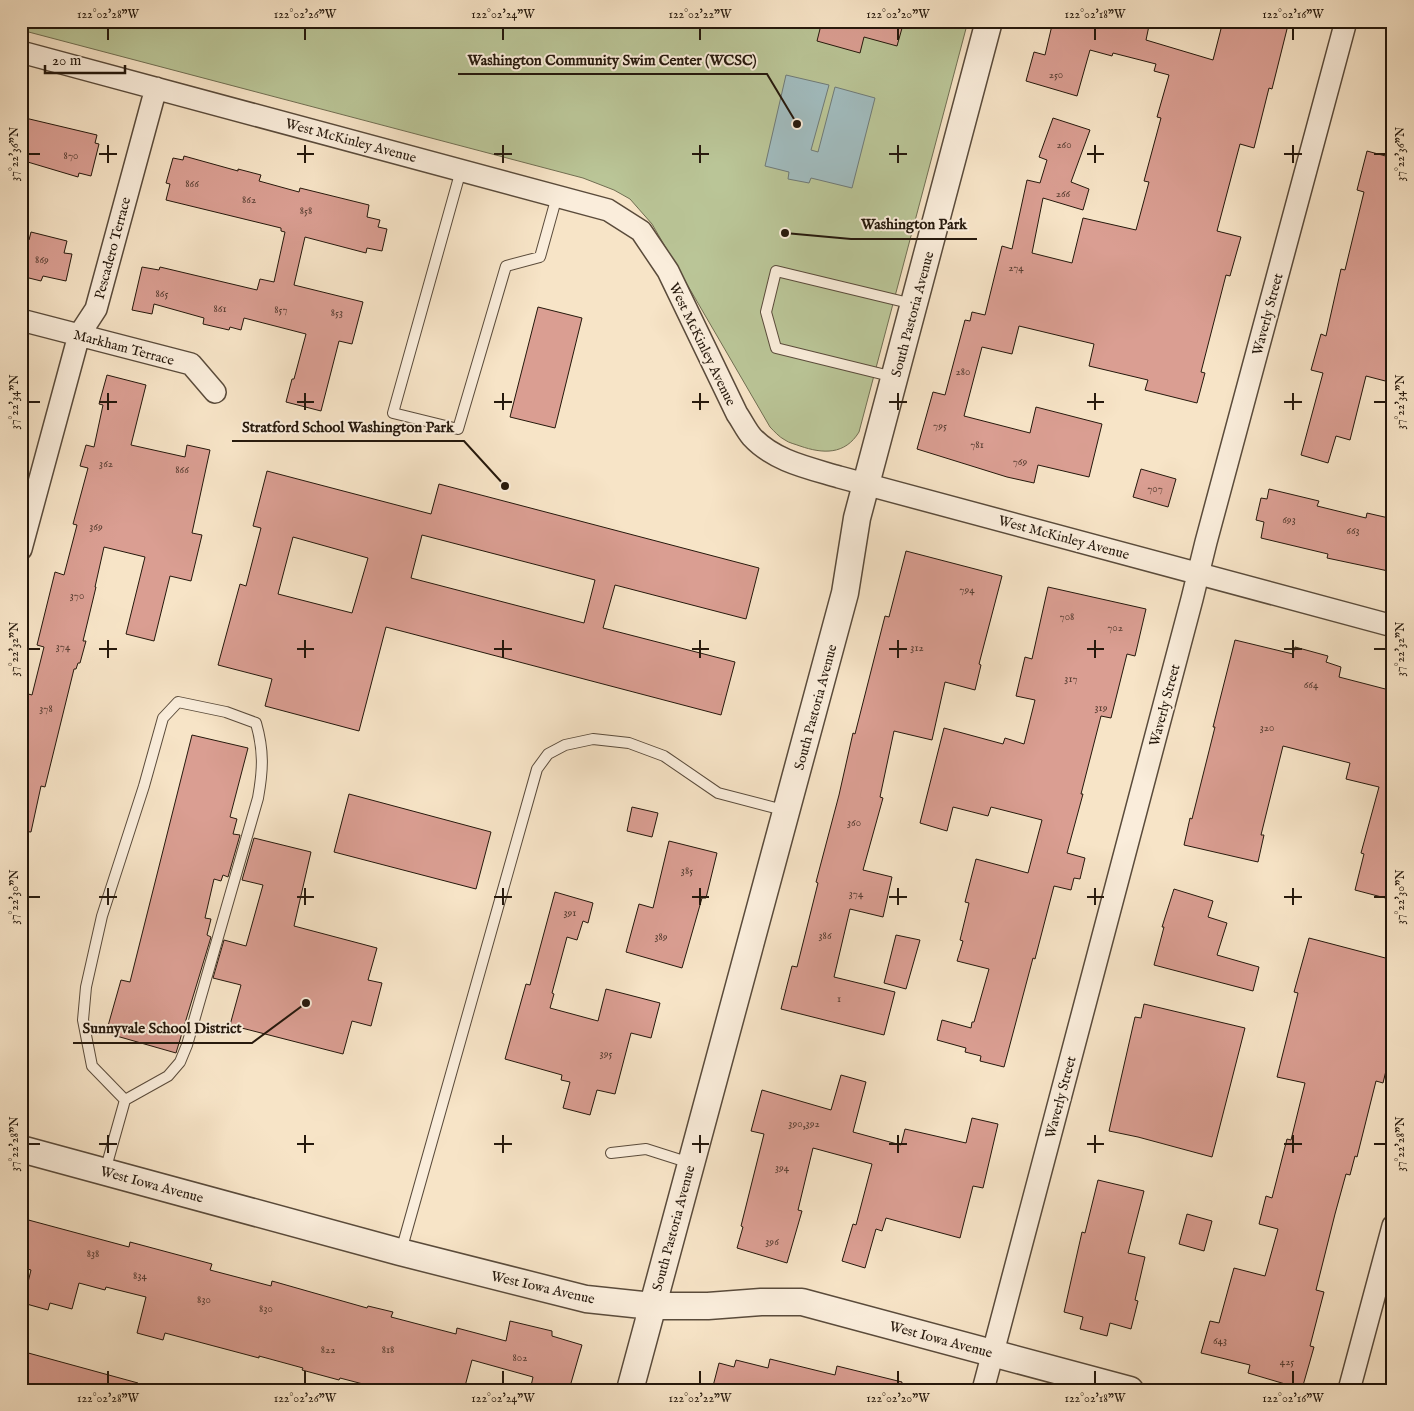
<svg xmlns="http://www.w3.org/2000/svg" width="1414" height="1411" font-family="'IM FELL English',serif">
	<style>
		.green { fill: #bac597; stroke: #706e52 }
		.water { fill: #a1bcbf; stroke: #6f7a77 }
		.building { fill: #da9e92; stroke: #25180c; fill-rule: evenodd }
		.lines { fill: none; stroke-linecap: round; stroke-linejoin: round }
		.service-casing { stroke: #5a4b3b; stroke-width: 12 }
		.minor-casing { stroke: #5a4b3b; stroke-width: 24 }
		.tertiary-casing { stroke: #5a4b3b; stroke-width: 29 }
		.service { stroke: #faeddb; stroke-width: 10 }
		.minor { stroke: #faeddb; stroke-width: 21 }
		.tertiary { stroke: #faeddb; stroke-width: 26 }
		.ticks { fill: none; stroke: #25180c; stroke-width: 2 }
		.labels { text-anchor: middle; stroke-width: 4; stroke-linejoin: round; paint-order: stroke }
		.number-label { font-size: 11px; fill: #523a2e }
		.street-label { font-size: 14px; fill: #25180c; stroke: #faeddb }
		.leader { fill: none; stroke: #25180c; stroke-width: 2 }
		.callout-dot { fill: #25180c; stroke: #faeddb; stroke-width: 2 }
		.callout-label { font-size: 15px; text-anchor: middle; font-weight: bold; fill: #25180c; stroke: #faeddb; stroke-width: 4; stroke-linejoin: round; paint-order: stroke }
		.neatline { fill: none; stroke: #25180c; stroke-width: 2 }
		.ticks-label { font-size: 12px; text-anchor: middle; fill: #25180c }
	</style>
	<rect width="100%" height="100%" fill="#f7e4c7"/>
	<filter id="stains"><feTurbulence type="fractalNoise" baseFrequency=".004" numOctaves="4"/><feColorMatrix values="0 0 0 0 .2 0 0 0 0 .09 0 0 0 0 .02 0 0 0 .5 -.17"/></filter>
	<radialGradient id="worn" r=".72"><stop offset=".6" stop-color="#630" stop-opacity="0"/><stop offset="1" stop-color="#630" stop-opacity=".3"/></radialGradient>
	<!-- green -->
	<path class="green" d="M21,21H968L859,432C845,455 823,454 800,446C795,444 789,443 785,440C779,437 774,431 770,427L652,224L630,199L614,190L583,178L21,30Z"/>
	<!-- water -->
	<path class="water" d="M786,75L829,85L811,150L818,152L835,87L875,98L852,188L811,178L809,183L788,179L789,172L765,166Z"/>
	<!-- building -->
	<path class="building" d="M822,21H904L897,46L864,37L860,53L817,41Z
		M1053,21H1150L1146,40L1213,60L1223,21H1289L1272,89L1269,88L1254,148L1240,144L1217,231L1241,237L1230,276L1226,275L1201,372L1205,373L1197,403L1145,390L1148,380L1089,366L1094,344L1019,326L1012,354L982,347L964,416L1030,433L1036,407L1102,424L1089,477L1038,465L1034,483L1007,477L917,449L933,392L945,395L965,320L970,321L972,312L985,315L1002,246L1012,249L1027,180L1040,183L1047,160L1039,157L1053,118L1090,130L1071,182L1089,189L1083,210L1043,198L1032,253L1072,263L1083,218L1136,230L1149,182L1144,181L1161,118L1157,117L1169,75L1154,71L1156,64L1113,53L1112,56L1090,50L1077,96L1026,81L1034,52L1045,55Z
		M21,117L97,135L95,143L99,144L91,176L79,173L78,177L21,160Z
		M1367,151L1393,158V383L1366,376L1350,440L1336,436L1328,463L1301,455L1323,373L1311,370L1321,334L1326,336L1341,269L1345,270L1364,192L1357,190Z
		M184,156L238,171V169L261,175L259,181L299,192L300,188L369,205L367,217L380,220L378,227L387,229L382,251L367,248L366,253L305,237L294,285L363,302L352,344L339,341L321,411L286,402L292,379H294L306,334L244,318L241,330L230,327L229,330L203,324L204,318L154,304L152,314L132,310L142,267L159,270L160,267L257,290L260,279L274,282L285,232L281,231V228L166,200L170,184L166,183L173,158L183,160Z
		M31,232L67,241L64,253L72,254L66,281L43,276L41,281L21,276V238L29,240Z
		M538,307L582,318L555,428L510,417Z
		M107,375L146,385L131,445L185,457L187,445L210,450L192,533L202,535L191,581L170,576L154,641L126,634L145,557L104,547L95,587H96L83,641H86L80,663H78L76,669H74L45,787L41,786L31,832L21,831V692L32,695L44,647L37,645L55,572L64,575L77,525L73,524L88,468L80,466L86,445L94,447L103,405L99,404Z
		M1141,469L1176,479L1168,507L1133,497Z
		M267,471L431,514L439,484L759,568L746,619L615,585L603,628L735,662L721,715L386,627L359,731L265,706L272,679L218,665L240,584L246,586L261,528L253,526ZM422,535L595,580L584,623L411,578ZM293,537L368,558L352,613L278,594Z
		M1269,489L1319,501L1317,506L1366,518L1367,513L1393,519V572L1327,558L1328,554L1261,538L1264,522L1256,520L1261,498L1267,499Z
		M906,551L1002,576L979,664L981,665L975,690L945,682L932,740L894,731L880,797L883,798L863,870L892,877L883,917L850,909L834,977L895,992L884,1035L781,1009L792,966L797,967L818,883L816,882L839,795L853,733L855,734L885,616L889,617Z
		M1048,587L1146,609L1135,656L1127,654L1111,718L1101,716L1081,794H1083L1067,853L1085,858L1080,879L1074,878L1071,890L1054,886L1035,959L1033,958L1004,1067L980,1061L981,1056L965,1052L966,1048L937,1040L942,1020L971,1028L972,1022H974L989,969L957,961L963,941L960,940L969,903L965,902L976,859L1028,873L1042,820L991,807L988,816L953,807L947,831L920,823L944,728L1003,744L1005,738L1024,744L1035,700L1016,696L1025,657L1032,659Z
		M1235,640L1293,654L1295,647L1328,656L1326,662L1341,667L1339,677L1393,691V900L1355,890L1364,854L1361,853L1379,787L1346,779L1350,763L1283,746L1261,835H1264L1258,862L1184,845L1190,818L1192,819L1215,727H1213Z
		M192,735L248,748L230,817L237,819L233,834L240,835L228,877L223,875L221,881L214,879L205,918L211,919L207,935L211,937L176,1053L106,1033L121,980L130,982Z
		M349,794L491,832L476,889L334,852Z
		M632,807L658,813L652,837L627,831Z
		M254,838L311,852L294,926L377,948L368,980L382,983L371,1026L352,1021L343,1054L230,1025L241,985L213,978L224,940L246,946L263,885L242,880Z
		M669,841L717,853L706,898H702L682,968L626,952L639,904L653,908Z
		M1174,889L1213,901L1208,917L1227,923L1217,955L1259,967L1253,991L1154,965L1164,927H1162Z
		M555,892L593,903L588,923L583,921L577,940L567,937L552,993L554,994L550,1008L598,1021L606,989L660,1003L651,1038L631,1033L615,1094L597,1090L590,1115L563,1108L570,1082L561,1080L562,1075L505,1059L526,984L530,985Z
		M896,935L920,940L906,989L884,983Z
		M1309,938L1393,960V1042L1383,1083L1376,1081L1357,1157L1355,1156L1350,1175L1346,1174L1335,1214L1316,1290L1324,1292L1310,1346L1314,1347L1302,1389L1248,1373L1250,1365L1201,1353L1210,1321L1219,1323L1234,1268L1265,1276L1278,1229L1259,1224L1266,1196L1272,1198L1287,1139L1291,1140L1305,1083L1277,1077L1298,993L1294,992Z
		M1144,1004L1245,1028L1212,1157L1138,1137L1109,1131L1135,1017L1141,1018Z
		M841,1075L866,1082L853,1132L901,1145L905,1129L966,1143L972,1118L998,1124L983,1188L973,1186L960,1238L886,1218L882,1231L876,1229L865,1268L842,1261L853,1224L856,1225L872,1164L813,1148L798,1210L802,1211L787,1263L737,1248L743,1227L741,1226L764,1134L751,1131L762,1090L831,1110Z
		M1098,1180L1144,1191L1128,1253L1145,1257L1135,1300L1138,1301L1131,1329L1110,1323L1107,1336L1080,1329L1083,1317L1064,1312L1082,1232L1085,1233Z
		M1187,1214L1212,1221L1204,1251L1179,1244Z
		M21,1218L129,1247L130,1242L212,1264L210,1270L271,1286L272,1281L367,1308L368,1306L393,1312L391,1317L456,1334L457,1328L506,1341L510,1321L552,1331V1336L582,1345L569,1390H543L531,1386L533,1377L472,1360L464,1390H386L340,1378L339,1380L302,1370L303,1368L259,1356V1358L165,1333L163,1340L137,1333L146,1297L106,1287L105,1290L79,1283L72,1309L50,1303L48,1310L23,1303L31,1270L21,1267Z
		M21,1351L138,1383L137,1390H21Z
		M770,1359L835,1375L837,1366L902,1382L901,1390H712L719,1363L734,1367L736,1360L768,1368Z"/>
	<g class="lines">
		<defs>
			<path id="service" d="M461,170L393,413L458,429L506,266L540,257L557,196
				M894,377L776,348L766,312L776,271L913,304
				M611,1153L646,1149L690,1163
				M105,1171L125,1100L168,1076L180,1062L187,1045L258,798C263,770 264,751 256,723L226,712L178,702L163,718L144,786L102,916L86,987L83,1020L92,1066L125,1100
				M401,1251L537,769L548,754L565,745L593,739L629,743L664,756L718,793L787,811"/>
			<path id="minor" d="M21,52L608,210L641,231L668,271L737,414C742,421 746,430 752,437C774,461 809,468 839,477L1393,626
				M21,320L191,364L215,392
				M21,549L79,335L96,309L156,88
				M983,1390L1192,599L1206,542L1346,21
				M1349,1390L1393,1226"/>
			<path id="tertiary" d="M21,1149L400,1252L586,1299L652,1306H708L761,1302H802L1130,1390
				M630,1390L845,593L857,518L989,21"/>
		</defs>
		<!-- service casing -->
		<use href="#service" class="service-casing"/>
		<!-- minor casing -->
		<use href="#minor" class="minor-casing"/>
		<!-- tertiary casing -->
		<use href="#tertiary" class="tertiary-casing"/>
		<!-- service -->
		<use href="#service" class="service"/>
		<!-- minor -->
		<use href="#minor" class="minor"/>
		<!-- tertiary -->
		<use href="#tertiary" class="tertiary"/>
	</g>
	<!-- ticks -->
	<path class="ticks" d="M108,28V40M305,28V40M503,28V40M700,28V40M898,28V40M1095,28V40M1293,28V40M108,145V163M305,145V163M503,145V163M700,145V163M898,145V163M1095,145V163M1293,145V163M28,154H40M99,154H117M297,154H314M494,154H512M692,154H709M889,154H907M1087,154H1104M1284,154H1302M1374,154H1386M108,393V410M305,393V410M503,393V410M700,393V410M898,393V410M1095,393V410M1293,393V410M28,402H40M99,402H117M297,402H314M494,402H512M692,402H709M889,402H907M1087,402H1104M1284,402H1302M1374,402H1386M108,640V658M305,640V658M503,640V658M700,640V658M898,640V658M1095,640V658M1293,640V658M28,649H40M99,649H117M297,649H314M494,649H512M692,649H709M889,649H907M1087,649H1104M1284,649H1302M1374,649H1386M108,888V905M305,888V905M503,888V905M700,888V905M898,888V905M1095,888V905M1293,888V905M28,897H40M99,897H117M297,897H314M494,897H512M692,897H709M889,897H907M1087,897H1104M1284,897H1302M1374,897H1386M108,1135V1153M305,1135V1153M503,1135V1153M700,1135V1153M898,1135V1153M1095,1135V1153M1293,1135V1153M28,1144H40M99,1144H117M297,1144H314M494,1144H512M692,1144H709M889,1144H907M1087,1144H1104M1284,1144H1302M1374,1144H1386M108,1371V1384M305,1371V1384M503,1371V1384M700,1371V1384M898,1371V1384M1095,1371V1384M1293,1371V1384"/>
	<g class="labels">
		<!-- number labels -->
		<g class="number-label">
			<text x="1056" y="78">250</text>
			<text x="1064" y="148">260</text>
			<text x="71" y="159">870</text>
			<text x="192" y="187">866</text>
			<text x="1063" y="197">266</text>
			<text x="249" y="203">862</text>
			<text x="306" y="214">858</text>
			<text x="42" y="263">869</text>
			<text x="1016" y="271">274</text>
			<text x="162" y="297">865</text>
			<text x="220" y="312">861</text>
			<text x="281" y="313">857</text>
			<text x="337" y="316">853</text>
			<text x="963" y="375">280</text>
			<text x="940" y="429">795</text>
			<text x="977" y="448">781</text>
			<text x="1020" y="465">769</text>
			<text x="106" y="467">362</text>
			<text x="182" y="473">866</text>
			<text x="1155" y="492">707</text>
			<text x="1289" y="523">693</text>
			<text x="96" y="530">369</text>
			<text x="1353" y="534">663</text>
			<text x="967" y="593">794</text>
			<text x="77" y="599">370</text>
			<text x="1067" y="620">708</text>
			<text x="1115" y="631">702</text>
			<text x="63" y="650">374</text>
			<text x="917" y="651">312</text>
			<text x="1071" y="682">317</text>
			<text x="1311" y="688">664</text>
			<text x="1101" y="711">319</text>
			<text x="46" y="712">378</text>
			<text x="1267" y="731">320</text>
			<text x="854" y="826">360</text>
			<text x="687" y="874">385</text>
			<text x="856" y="897">374</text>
			<text x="570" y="916">391</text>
			<text x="825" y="939">386</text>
			<text x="661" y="940">389</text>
			<text x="839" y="1002">1</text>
			<text x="606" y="1057">395</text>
			<text x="804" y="1127">390,392</text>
			<text x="782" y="1171">394</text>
			<text x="772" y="1245">396</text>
			<text x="93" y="1257">838</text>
			<text x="140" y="1279">834</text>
			<text x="204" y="1303">830</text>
			<text x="266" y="1312">830</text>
			<text x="1220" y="1344">643</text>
			<text x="328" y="1353">822</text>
			<text x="388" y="1353">818</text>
			<text x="520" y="1361">802</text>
			<text x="1287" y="1365">425</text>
		</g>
		<!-- street labels -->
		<g class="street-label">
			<text transform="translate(351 140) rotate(15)" y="5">West McKinley Avenue</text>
			<text transform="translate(112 248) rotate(-75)" y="5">Pescadero Terrace</text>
			<text transform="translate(912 314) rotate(-75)" y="5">South Pastoria Avenue</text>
			<text transform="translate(1267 314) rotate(-75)" y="5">Waverly Street</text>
			<text transform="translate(703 344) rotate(64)" y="5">West McKinley Avenue</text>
			<text transform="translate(124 347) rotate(15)" y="5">Markham Terrace</text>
			<text transform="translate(1064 537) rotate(15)" y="5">West McKinley Avenue</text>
			<text transform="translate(1164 705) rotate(-75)" y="5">Waverly Street</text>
			<text transform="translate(815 707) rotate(-75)" y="5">South Pastoria Avenue</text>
			<text transform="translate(1060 1097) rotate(-75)" y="5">Waverly Street</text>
			<text transform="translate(152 1184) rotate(15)" y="5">West Iowa Avenue</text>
			<text transform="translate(673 1228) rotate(-75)" y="5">South Pastoria Avenue</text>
			<text transform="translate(543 1287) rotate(13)" y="5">West Iowa Avenue</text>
			<text transform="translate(941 1339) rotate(15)" y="5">West Iowa Avenue</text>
		</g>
	</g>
	<!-- callouts -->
	<path class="leader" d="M797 124L767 74H458M785 233L851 239H977M505 486L464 441H232M306 1003L252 1043H73"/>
	<g class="callout-dot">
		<circle cx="797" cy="124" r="5"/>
		<circle cx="785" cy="233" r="5"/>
		<circle cx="505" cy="486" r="5"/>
		<circle cx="306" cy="1003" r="5"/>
	</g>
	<g class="callout-label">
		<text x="612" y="65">Washington Community Swim Center (WCSC)</text>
		<text x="914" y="229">Washington Park</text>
		<text x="348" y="432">Stratford School Washington Park</text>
		<text x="162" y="1033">Sunnyvale School District</text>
	</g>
	<!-- margin -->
	<rect width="1414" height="1411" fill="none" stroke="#f7e4c7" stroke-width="55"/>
	<!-- scale -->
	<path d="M45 65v8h80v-8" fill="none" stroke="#25180c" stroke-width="2.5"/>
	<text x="52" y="65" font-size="15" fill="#25180c" stroke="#faeddb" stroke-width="4" paint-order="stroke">20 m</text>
	<rect x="28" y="28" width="1358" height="1356" class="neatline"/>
	<g class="ticks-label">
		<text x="108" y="18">122°02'28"W</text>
		<text x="305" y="18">122°02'26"W</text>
		<text x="503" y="18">122°02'24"W</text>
		<text x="700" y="18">122°02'22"W</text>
		<text x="898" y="18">122°02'20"W</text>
		<text x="1095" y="18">122°02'18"W</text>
		<text x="1293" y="18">122°02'16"W</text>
		<text transform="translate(14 154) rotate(-90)" y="4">37°22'36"N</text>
		<text transform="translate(1400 154) rotate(-90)" y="4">37°22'36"N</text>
		<text transform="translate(14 402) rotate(-90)" y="4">37°22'34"N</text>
		<text transform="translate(1400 402) rotate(-90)" y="4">37°22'34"N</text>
		<text transform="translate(14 649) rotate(-90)" y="4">37°22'32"N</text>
		<text transform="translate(1400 649) rotate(-90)" y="4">37°22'32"N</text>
		<text transform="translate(14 897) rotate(-90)" y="4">37°22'30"N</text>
		<text transform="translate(1400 897) rotate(-90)" y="4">37°22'30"N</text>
		<text transform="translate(14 1144) rotate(-90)" y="4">37°22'28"N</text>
		<text transform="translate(1400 1144) rotate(-90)" y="4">37°22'28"N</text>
		<text x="108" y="1402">122°02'28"W</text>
		<text x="305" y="1402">122°02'26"W</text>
		<text x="503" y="1402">122°02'24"W</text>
		<text x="700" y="1402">122°02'22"W</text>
		<text x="898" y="1402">122°02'20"W</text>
		<text x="1095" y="1402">122°02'18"W</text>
		<text x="1293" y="1402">122°02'16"W</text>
	</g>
	<rect width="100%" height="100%" filter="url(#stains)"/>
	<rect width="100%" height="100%" fill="url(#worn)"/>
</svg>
